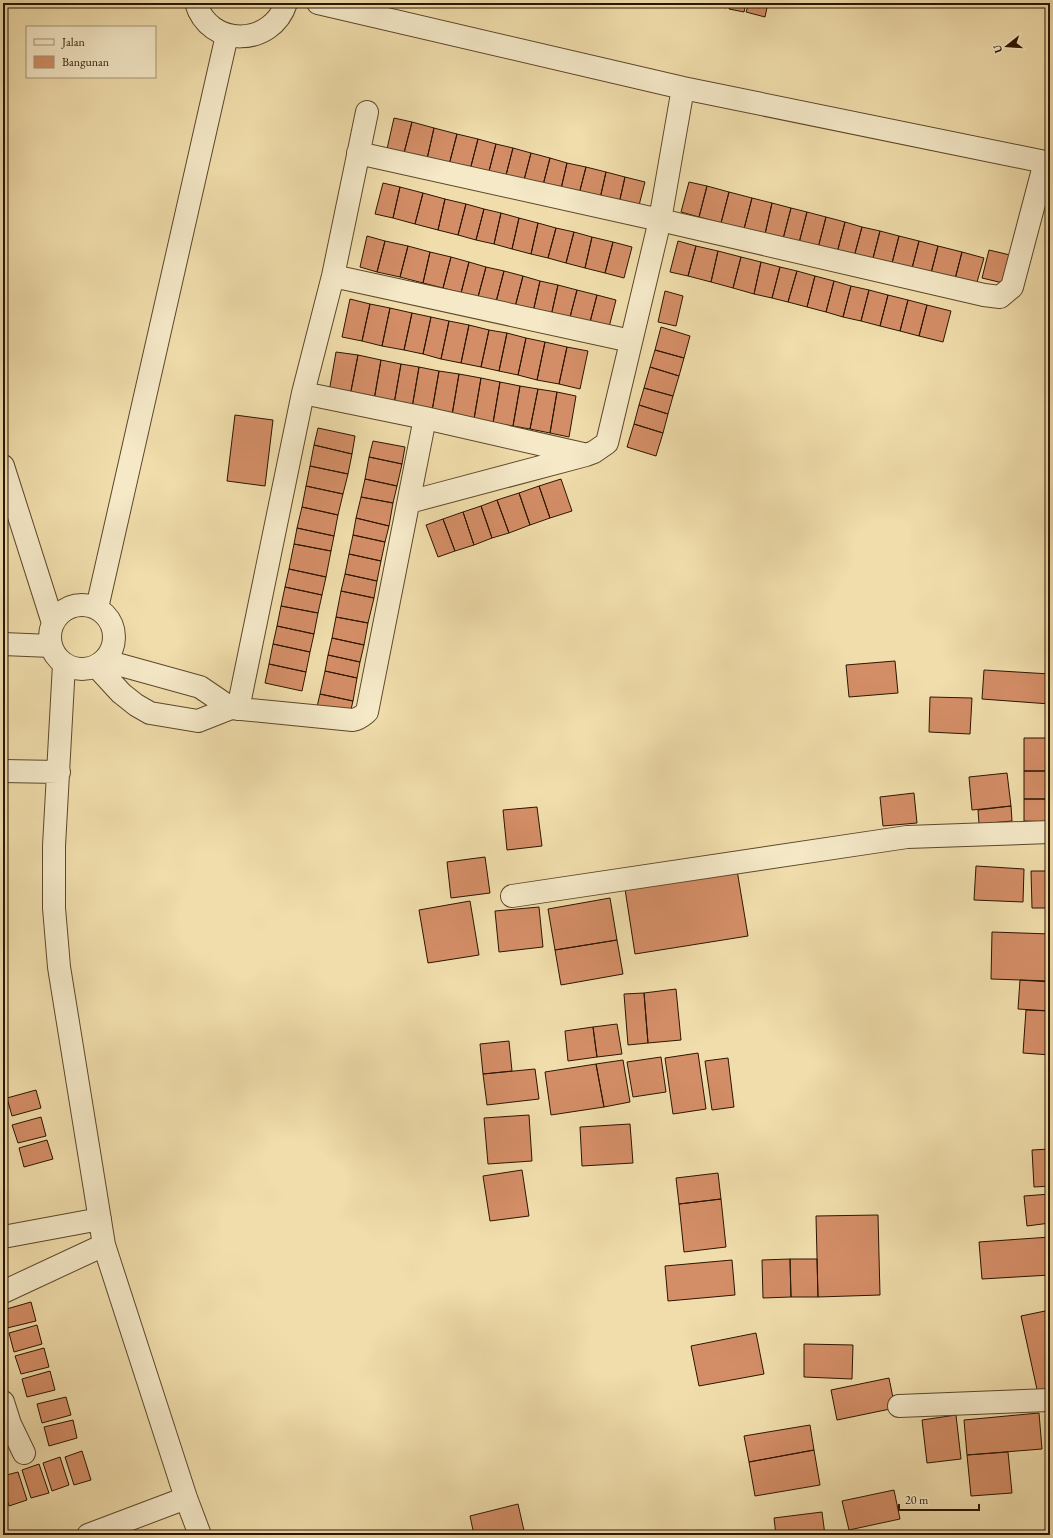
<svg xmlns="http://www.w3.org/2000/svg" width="1053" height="1538" font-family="'EB Garamond',serif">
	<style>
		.building { fill: #d48e67; stroke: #2b1500 }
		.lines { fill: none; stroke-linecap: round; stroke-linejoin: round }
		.minor-casing { stroke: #5c472b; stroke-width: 24 }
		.minor { stroke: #f5e9c8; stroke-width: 22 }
	</style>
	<rect width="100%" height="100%" fill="#f0ddab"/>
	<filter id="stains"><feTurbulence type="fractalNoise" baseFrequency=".005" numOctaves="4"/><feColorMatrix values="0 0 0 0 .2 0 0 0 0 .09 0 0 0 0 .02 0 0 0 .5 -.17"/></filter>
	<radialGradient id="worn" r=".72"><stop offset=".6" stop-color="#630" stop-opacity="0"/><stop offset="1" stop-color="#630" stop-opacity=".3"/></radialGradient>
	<!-- building -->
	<path class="building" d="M710,3H727L726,8Z
		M730,3H746L744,12L729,9Z
		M749,3H768L765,17L746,12Z
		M394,118L412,122L404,153L387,149Z
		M412,122L434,128L427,159L404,153Z
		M434,128L457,134L449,165L427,159Z
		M457,134L478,139L470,170L449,165Z
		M478,139L496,144L488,175L470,170Z
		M496,144L513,148L505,179L488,175Z
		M513,148L531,153L523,184L505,179Z
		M531,153L550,158L542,189L523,184Z
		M550,158L567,163L560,193L542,189Z
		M567,163L586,167L578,198L560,193Z
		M586,167L606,172L599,203L578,198Z
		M606,172L625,177L618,208L599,203Z
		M625,177L645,182L637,213L618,208Z
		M689,182L707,186L699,217L681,212Z
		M383,183L400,187L393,218L375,214Z
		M707,186L729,192L721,223L699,217Z
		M400,187L423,193L415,224L393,218Z
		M729,192L752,198L744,229L721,223Z
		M423,193L445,199L438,230L415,224Z
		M752,198L772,203L765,234L744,229Z
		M445,199L466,204L458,235L438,230Z
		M772,203L791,208L783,239L765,234Z
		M466,204L484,209L476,240L458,235Z
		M791,208L807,212L799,243L783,239Z
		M484,209L501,213L494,244L476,240Z
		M807,212L826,217L818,248L799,243Z
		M501,213L519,218L512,249L494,244Z
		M826,217L845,222L837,253L818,248Z
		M519,218L538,223L531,254L512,249Z
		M845,222L862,227L854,257L837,253Z
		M538,223L556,228L548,258L531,254Z
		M862,227L880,231L872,262L854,257Z
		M556,228L574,232L566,263L548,258Z
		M880,231L899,236L891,267L872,262Z
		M574,232L592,237L585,268L566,263Z
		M367,236L385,241L377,272L360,267Z
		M899,236L919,241L911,272L891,267Z
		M592,237L613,242L605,273L585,268Z
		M385,241L408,246L400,277L377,272Z
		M678,241L696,246L688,276L670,272Z
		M919,241L938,246L930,277L911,272Z
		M613,242L632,247L624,278L605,273Z
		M408,246L430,252L423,283L400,277Z
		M696,246L718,251L711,282L688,276Z
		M938,246L962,252L954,283L930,277Z
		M989,250L1010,255L1003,283L982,278Z
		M718,251L741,257L733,288L711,282Z
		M430,252L451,257L443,288L423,283Z
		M962,252L984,258L975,289L954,283Z
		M451,257L469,262L461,293L443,288Z
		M741,257L761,262L754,294L733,288Z
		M469,262L486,267L478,297L461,293Z
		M761,262L780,267L772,298L754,294Z
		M486,267L504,271L496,302L478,297Z
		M780,267L797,271L788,302L772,298Z
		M504,271L523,276L515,307L496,302Z
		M797,271L815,276L807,307L788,302Z
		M523,276L540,281L533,312L515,307Z
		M815,276L834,281L826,312L807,307Z
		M540,281L558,285L551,316L533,312Z
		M834,281L851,286L843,317L826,312Z
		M558,285L577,290L569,321L551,316Z
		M851,286L869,290L861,321L843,317Z
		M577,290L597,295L589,326L569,321Z
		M869,290L888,295L880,326L861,321Z
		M665,291L683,296L676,326L658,322Z
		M597,295L616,300L608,331L589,326Z
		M888,295L908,300L900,331L880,326Z
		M350,299L370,304L362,341L342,337Z
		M908,300L927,305L919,336L900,331Z
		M370,304L390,308L382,346L362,341Z
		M927,305L951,311L943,342L919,336Z
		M390,308L412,313L404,350L382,346Z
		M412,313L431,317L423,354L404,350Z
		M431,317L449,321L441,359L423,354Z
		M449,321L469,325L461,363L441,359Z
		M469,325L489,330L481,367L461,363Z
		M661,327L690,336L684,358L655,350Z
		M489,330L507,333L499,371L481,367Z
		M507,333L526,338L518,375L499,371Z
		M526,338L545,342L537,380L518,375Z
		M545,342L567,347L559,384L537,380Z
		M567,347L588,351L580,389L559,384Z
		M655,350L684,358L679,376L650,367Z
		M336,352L358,355L350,396L329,392Z
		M358,355L381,360L374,400L350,396Z
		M381,360L401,364L394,404L374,400Z
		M401,364L419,367L412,408L394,404Z
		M419,367L439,371L432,411L412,408Z
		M650,367L679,376L673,396L644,388Z
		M439,371L459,374L452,415L432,411Z
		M459,374L481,378L474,419L452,415Z
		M481,378L500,382L493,423L474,419Z
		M500,382L520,386L513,426L493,423Z
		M520,386L538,389L530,429L513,426Z
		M644,388L673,396L668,414L639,405Z
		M538,389L557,392L550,433L530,429Z
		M557,392L576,396L569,437L550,433Z
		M639,405L668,414L663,433L634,424Z
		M235,415L273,420L265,486L227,481Z
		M634,424L663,433L656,456L627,447Z
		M318,428L355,436L352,454L314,445Z
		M373,441L405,447L402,464L369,457Z
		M314,445L352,454L348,474L310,466Z
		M369,457L402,464L397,486L365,479Z
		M310,466L348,474L343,494L306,486Z
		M365,479L397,486L393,503L361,497Z
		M561,479L572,511L550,518L539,486Z
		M306,486L343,494L338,515L302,507Z
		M539,486L550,518L530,525L519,493Z
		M519,493L530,525L509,533L497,500Z
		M361,497L393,503L389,526L356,518Z
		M497,500L509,533L492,538L481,506Z
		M481,506L492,538L474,545L463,512Z
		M302,507L338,515L334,536L297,528Z
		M463,512L474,545L455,551L443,519Z
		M356,518L389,526L385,542L353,535Z
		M443,519L455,551L438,557L426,525Z
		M297,528L334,536L331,551L294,544Z
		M353,535L385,542L381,561L349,554Z
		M294,544L331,551L326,577L289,569Z
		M349,554L381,561L377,581L345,574Z
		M289,569L326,577L322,595L285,587Z
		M345,574L377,581L374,598L341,591Z
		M285,587L322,595L318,613L281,606Z
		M341,591L374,598L368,623L336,617Z
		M281,606L318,613L314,634L277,626Z
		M336,617L368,623L364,645L332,638Z
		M277,626L314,634L310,652L273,644Z
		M332,638L364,645L360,662L328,655Z
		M273,644L310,652L306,672L269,664Z
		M328,655L360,662L357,678L325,671Z
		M895,661L898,693L849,697L846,665Z
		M269,664L306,672L302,691L265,683Z
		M984,670L1050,674V704L982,699Z
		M325,671L357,678L353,701L320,694Z
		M320,694L353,701L349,718L316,711Z
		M930,697L972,698L970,734L929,732Z
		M1024,738H1050V771H1024Z
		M1024,771H1050V799H1024Z
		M1007,773L1011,806L972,810L969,777Z
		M914,793L917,823L883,826L880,797Z
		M1024,799H1050V822L1024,821Z
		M1011,806L1012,821L979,824L978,810Z
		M537,807L542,846L507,850L503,810Z
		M485,857L490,893L451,898L447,862Z
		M976,866L1024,869L1023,902L974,900Z
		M737,870L748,936L635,954L625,889Z
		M1031,871H1050V908H1032Z
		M610,898L617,940L555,950L548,909Z
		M470,901L479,955L428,963L419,910Z
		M539,907L543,947L499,952L495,911Z
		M992,932L1050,934V981L991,979Z
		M617,940L623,974L561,985L555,950Z
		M1020,980L1050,982V1011L1018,1009Z
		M676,989L681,1040L648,1043L644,993Z
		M644,993L648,1043L628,1045L624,994Z
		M1026,1010L1050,1011V1055L1023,1053Z
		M617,1024L622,1054L597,1057L593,1027Z
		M593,1027L597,1057L568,1061L565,1031Z
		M509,1041L512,1071L483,1074L480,1044Z
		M698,1053L706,1109L673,1114L665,1058Z
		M661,1057L666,1092L633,1097L627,1062Z
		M728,1058L734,1107L712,1110L705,1061Z
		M623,1060L630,1102L604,1107L596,1064Z
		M596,1064L604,1107L551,1115L545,1072Z
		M535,1069L539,1099L487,1105L483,1074Z
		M36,1090L41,1108L12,1116L7,1098Z
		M529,1115L532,1161L488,1164L484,1118Z
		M41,1117L46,1136L18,1143L12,1125Z
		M630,1124L633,1163L582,1166L580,1127Z
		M47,1140L53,1159L24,1167L19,1148Z
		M1050,1149V1186L1034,1187L1032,1150Z
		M522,1170L529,1216L490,1221L483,1176Z
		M718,1173L721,1199L679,1204L676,1178Z
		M1050,1194V1223L1027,1226L1024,1196Z
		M721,1199L726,1247L684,1252L679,1204Z
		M878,1215L880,1295L818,1297L816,1216Z
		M1050,1237V1275L982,1279L979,1242Z
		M790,1259L791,1297L763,1298L762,1260Z
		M790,1259H817L818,1297H791Z
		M732,1260L735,1295L668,1301L665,1266Z
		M31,1302L36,1321L7,1328L3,1310Z
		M1050,1310V1392L1038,1394L1021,1316Z
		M37,1325L42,1344L14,1352L9,1333Z
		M756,1333L764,1374L699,1386L691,1346Z
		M804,1344L853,1345L852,1379L804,1377Z
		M44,1348L49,1367L21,1374L15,1356Z
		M50,1371L55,1390L27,1397L22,1379Z
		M889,1378L895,1408L837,1420L831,1390Z
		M66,1397L71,1415L42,1423L37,1404Z
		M1039,1413L1042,1449L967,1455L964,1420Z
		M956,1415L961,1459L927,1463L922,1420Z
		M73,1420L77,1438L49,1446L44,1427Z
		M810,1425L814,1450L749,1462L744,1436Z
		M814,1450L820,1485L755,1496L749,1462Z
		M82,1451L91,1480L74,1485L65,1457Z
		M1008,1452L1012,1493L971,1496L967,1455Z
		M60,1457L69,1485L52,1491L43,1463Z
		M39,1464L49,1493L31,1498L22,1470Z
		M18,1472L27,1500L9,1506L3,1486V1476Z
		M894,1490L900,1519L849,1530L842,1501Z
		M518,1504L525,1535H474L470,1516Z
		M822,1512L825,1535H776L774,1518Z
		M713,1532L714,1535H695Z"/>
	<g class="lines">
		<defs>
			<path id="minor" d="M196,3C209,48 272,47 286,3
				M318,3L683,88L1050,163
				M358,153L660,220L984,295L1000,297L1012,287L1045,162
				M333,276L631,341
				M303,393L425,418L583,454
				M3,466L53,623
				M409,502L586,455L594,452L607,443L660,220L683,88
				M50 637a32 32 0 1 1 64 0a32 32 0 1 1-64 0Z
				M97,608L227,35
				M3,644L51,646
				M106,661L200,687L231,708
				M64,664L54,846V908L59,967L104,1245L186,1498L200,1535
				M97,667L121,693L136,705L150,713L198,721L231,708L353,720C359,719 362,716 367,712L425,418
				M238,709L303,393L333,276L367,112
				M3,771L59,772
				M512,896L907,837L1050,832
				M3,1237L100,1219
				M3,1292L104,1245
				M3,1402L10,1424L24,1453
				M899,1406L1050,1400
				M88,1535L186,1498"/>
		</defs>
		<!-- minor casing -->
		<use href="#minor" class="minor-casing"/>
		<!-- minor -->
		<use href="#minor" class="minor"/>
	</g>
	<!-- margin -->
	<rect width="1053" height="1538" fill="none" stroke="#f0ddab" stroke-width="16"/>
	<rect x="4" y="4" width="1045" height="1530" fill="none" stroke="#2b1500" stroke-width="2"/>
	<rect x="8" y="8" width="1037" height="1522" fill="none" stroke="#2b1500"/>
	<!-- legend -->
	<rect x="26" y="26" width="130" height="52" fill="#f5e9c8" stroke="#a49478"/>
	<rect x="34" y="39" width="20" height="6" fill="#f5e9c8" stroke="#a49478"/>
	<text x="62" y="46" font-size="12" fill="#2b1500">Jalan</text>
	<rect x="34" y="56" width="20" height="12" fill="#d48e67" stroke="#a49478"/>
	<text x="62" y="66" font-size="12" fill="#2b1500">Bangunan</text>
	<!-- north arrow -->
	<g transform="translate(1007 46) rotate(253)" stroke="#f5e9c8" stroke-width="3" paint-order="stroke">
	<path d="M0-3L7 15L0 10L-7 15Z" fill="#2b1500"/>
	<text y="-6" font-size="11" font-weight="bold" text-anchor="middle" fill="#2b1500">U</text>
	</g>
	<!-- scale -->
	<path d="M899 1504v6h80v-6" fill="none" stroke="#2b1500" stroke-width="2"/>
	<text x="905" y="1504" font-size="12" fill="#2b1500" stroke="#f5e9c8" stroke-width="3" paint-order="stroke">20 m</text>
	<rect width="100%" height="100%" filter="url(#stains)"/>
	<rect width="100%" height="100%" fill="url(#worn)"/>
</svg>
